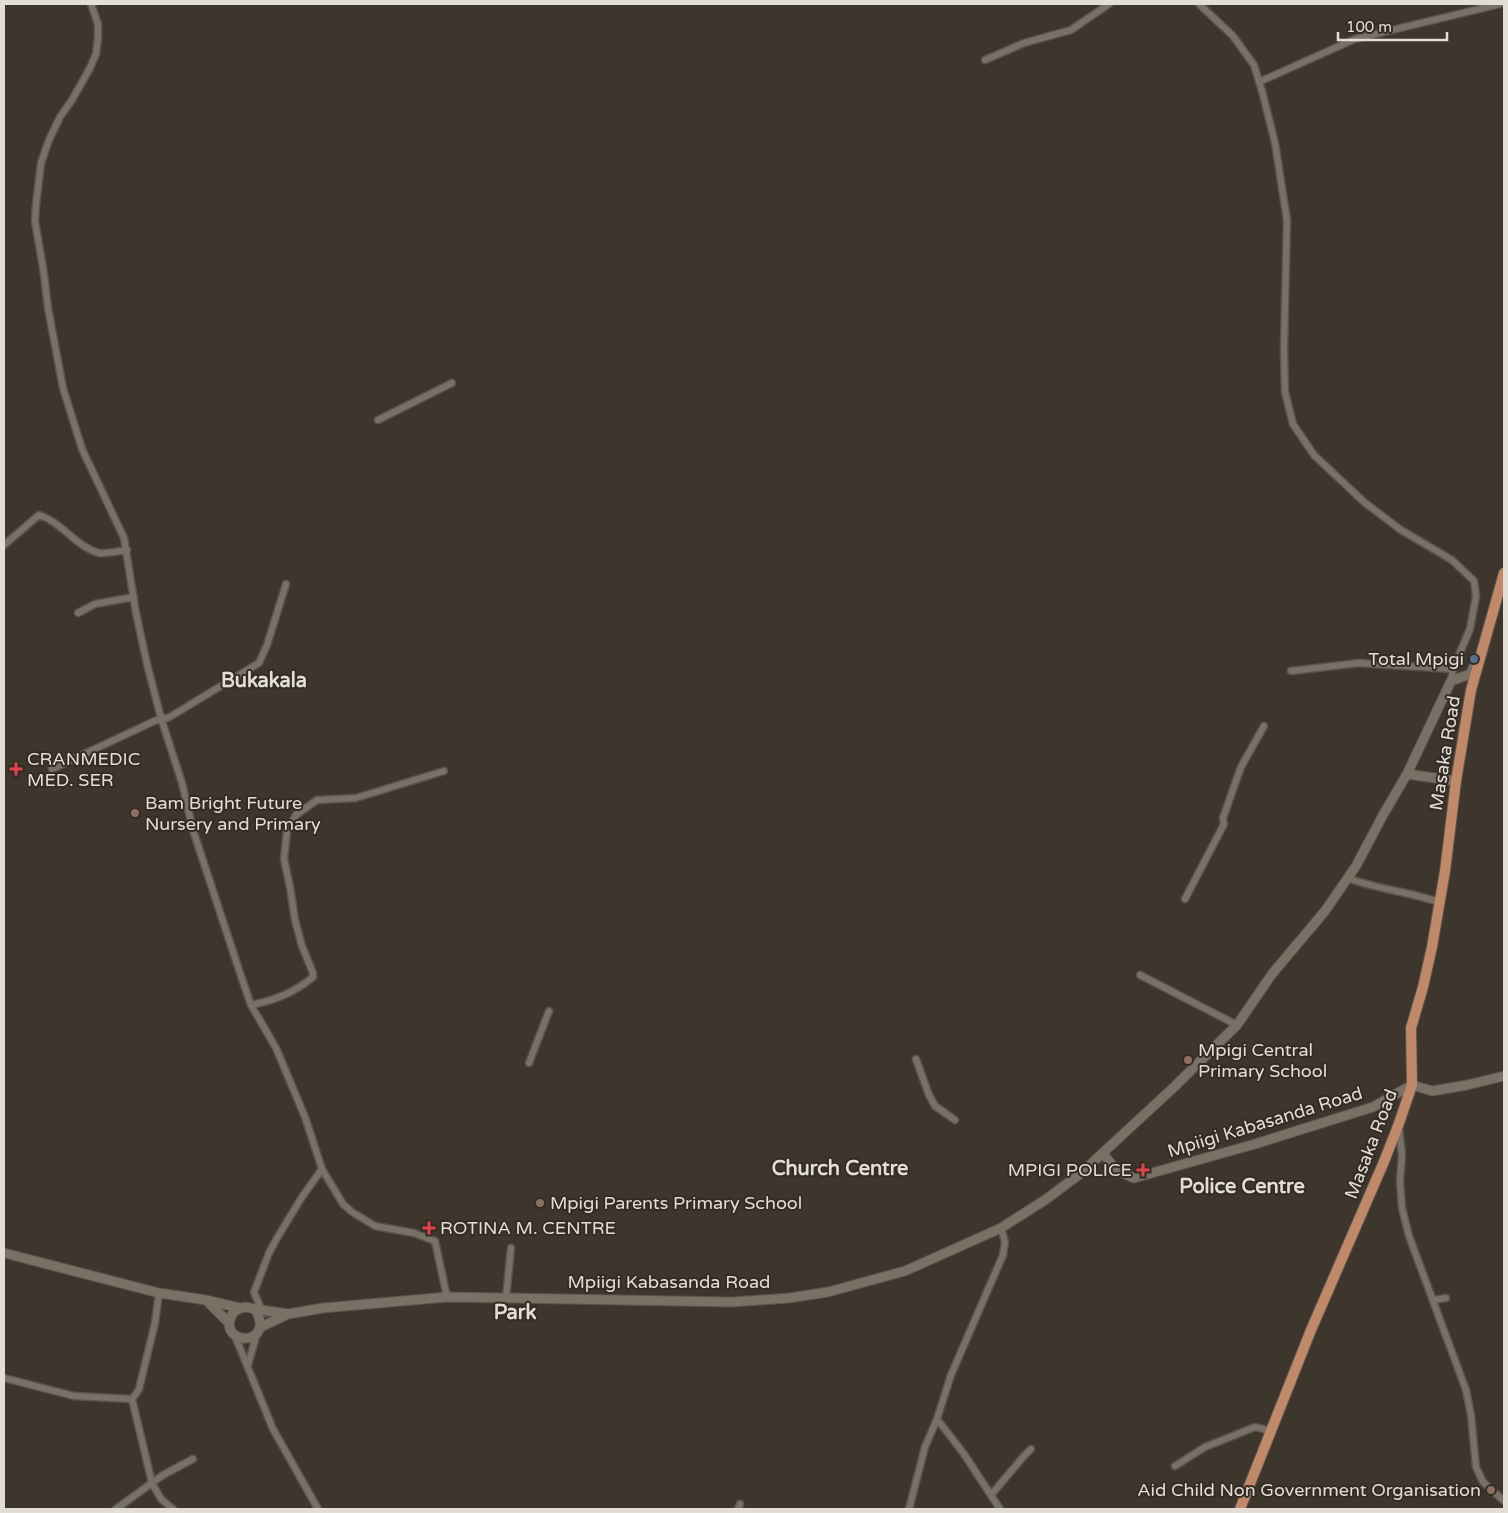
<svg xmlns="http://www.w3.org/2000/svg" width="1508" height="1513" font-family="'Varela Round',sans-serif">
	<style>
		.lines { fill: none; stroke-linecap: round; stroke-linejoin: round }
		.minor-casing { stroke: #5a534c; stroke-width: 9 }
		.secondary-casing { stroke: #5a534c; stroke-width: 11 }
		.primary-casing { stroke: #5a534c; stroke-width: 12 }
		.minor { stroke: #797066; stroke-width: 6 }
		.secondary { stroke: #797066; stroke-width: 9 }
		.primary { stroke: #c08a6a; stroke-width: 10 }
		.service-dot { fill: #5c6f8a; stroke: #342c23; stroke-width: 2 }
		.health-dot { fill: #e0444e; stroke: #342c23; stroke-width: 2 }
		.education-dot { fill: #8d6e63; stroke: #342c23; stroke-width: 2 }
		.labels { text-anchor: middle; stroke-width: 4; stroke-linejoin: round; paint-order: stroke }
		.poi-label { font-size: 18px; fill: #e3ddd8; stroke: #342c23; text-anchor: start }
		.street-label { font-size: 18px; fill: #e3ddd8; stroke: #342c23 }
		.quarter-label { font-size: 20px; font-weight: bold; fill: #e3ddd8; stroke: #342c23 }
	</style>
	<rect width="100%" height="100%" fill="#3e362d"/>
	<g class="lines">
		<defs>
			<path id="minor" d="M91,4L98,24V38L96,54L90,68L72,100L60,117L49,140L41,163L36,205L35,221L44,274L48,308L63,388L82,449L124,538L136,613L147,664L161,718L182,783L193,830L239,970L251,1005L276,1048L305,1117L322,1169L343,1204L352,1212L375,1226L414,1233L435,1241L447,1297
				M1199,4L1233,36L1254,65L1262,91L1275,143L1287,220L1284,350L1285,392L1293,424L1314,455L1364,502L1401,530L1452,560L1474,581L1476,596L1470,629L1453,669L1451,681
				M985,60L1024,43L1071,30L1109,4
				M1259,82L1355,39L1500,4
				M378,420L452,383
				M4,545L39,515C62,522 76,547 99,553C107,554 118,551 127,550
				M78,613L95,604L134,597
				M1291,671L1359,663L1453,669
				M52,769L161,718H168L259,663L267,645L286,584
				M1347,878C1377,889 1409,892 1439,902
				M1185,899L1224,824L1223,818L1241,767L1264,726
				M1140,975L1237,1025
				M251,1005C275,1000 294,993 313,977V973L302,946L295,920L290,887L284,859L287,831L296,815L317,800L356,798L444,771
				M916,1059L929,1095L935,1106L955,1120
				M529,1063L549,1011
				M1399,1128L1402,1155L1400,1181L1402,1208L1409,1236L1466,1390L1471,1415L1476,1467L1483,1482L1504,1501
				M506,1298L511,1248
				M1433,1300L1446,1298
				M261,1309L254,1292L269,1253L277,1238L302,1197L322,1169
				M235,1336L273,1429L318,1509
				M248,1365L257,1333
				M4,1378L74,1396L132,1399L136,1394L139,1389L155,1323L159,1293
				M132,1399L152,1483L161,1499L173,1509
				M937,1419L964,1454L1000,1509
				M1175,1466L1205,1447L1255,1427L1271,1431
				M991,1495L1024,1456L1031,1449
				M116,1509L163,1475L193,1459
				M738,1509L740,1504
				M909,1509L925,1447L937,1419L951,1375L1003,1255L1005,1242L1001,1228"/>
			<path id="secondary" d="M1407,774L1456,781
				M1104,1153C1109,1165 1121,1173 1134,1178L1255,1144L1373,1107L1412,1085L1432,1091L1467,1085L1504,1076
				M4,1253L159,1293L206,1300L240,1308
				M206,1300L229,1323
				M246,1307L255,1309C277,1347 219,1346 231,1317C233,1310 239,1308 246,1307Z
				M255,1309L288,1314
				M261,1327L288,1314L323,1308L447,1297L732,1302L789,1298L828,1292L905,1271L1001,1228L1045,1200L1080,1174L1173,1088L1237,1025L1272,974L1325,911L1356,866L1383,815L1407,774L1451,681L1470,674L1476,663"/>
			<path id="primary" d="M1240,1509L1311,1330L1383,1164L1398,1126L1412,1085L1411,1028L1423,987L1432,947L1445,871L1456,781L1471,690L1504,573"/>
		</defs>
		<!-- minor casing -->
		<use href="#minor" class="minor-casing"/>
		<!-- secondary casing -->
		<use href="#secondary" class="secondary-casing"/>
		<!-- primary casing -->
		<use href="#primary" class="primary-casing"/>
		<!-- minor -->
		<use href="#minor" class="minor"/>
		<!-- secondary -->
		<use href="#secondary" class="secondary"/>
		<!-- primary -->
		<use href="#primary" class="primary"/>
	</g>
	<!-- markers -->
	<circle class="service-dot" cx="1474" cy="659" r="5"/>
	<g class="health-dot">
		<path d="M13.5 761.5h5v5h5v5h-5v5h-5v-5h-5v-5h5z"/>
		<path d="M1140.5 1162.5h5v5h5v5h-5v5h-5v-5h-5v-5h5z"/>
		<path d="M426.5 1220.5h5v5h5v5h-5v5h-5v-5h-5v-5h5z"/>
	</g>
	<g class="education-dot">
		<circle cx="135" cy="813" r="5"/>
		<circle cx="1188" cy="1060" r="5"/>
		<circle cx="540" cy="1203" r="5"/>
		<circle cx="1491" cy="1490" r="5"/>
	</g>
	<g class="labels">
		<!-- poi labels -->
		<g class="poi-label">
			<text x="1464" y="665" text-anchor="end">Total Mpigi</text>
			<text x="27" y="765">CRANMEDIC<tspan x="27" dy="21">MED. SER</tspan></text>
			<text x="145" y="809">Bam Bright Future<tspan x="145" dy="21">Nursery and Primary</tspan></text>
			<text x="1198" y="1056">Mpigi Central<tspan x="1198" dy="21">Primary School</tspan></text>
			<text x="1132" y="1176" text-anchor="end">MPIGI POLICE</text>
			<text x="550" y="1209">Mpigi Parents Primary School</text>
			<text x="440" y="1234">ROTINA M. CENTRE</text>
			<text x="1481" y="1496" text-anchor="end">Aid Child Non Government Organisation</text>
		</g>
		<!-- street labels -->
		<g class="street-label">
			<text transform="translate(1445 753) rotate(-81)" y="6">Masaka Road</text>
			<text transform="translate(1265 1122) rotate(-17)" y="6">Mpiigi Kabasanda Road</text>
			<text transform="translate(1371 1144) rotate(-69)" y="6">Masaka Road</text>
			<text x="669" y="1288">Mpiigi Kabasanda Road</text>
		</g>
		<!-- quarter labels -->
		<g class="quarter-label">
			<text x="264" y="687">Bukakala</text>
			<text x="840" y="1175">Church Centre</text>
			<text x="1242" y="1193">Police Centre</text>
			<text x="515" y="1319">Park</text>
		</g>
	</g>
	<!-- border -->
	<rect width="1508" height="1513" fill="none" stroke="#e3ddd8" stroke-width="10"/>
	<!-- scale -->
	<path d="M1338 32v8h109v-8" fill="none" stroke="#e3ddd8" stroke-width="2.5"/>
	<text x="1346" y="32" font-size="15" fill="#e3ddd8" stroke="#342c23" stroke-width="4" paint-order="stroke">100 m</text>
</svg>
